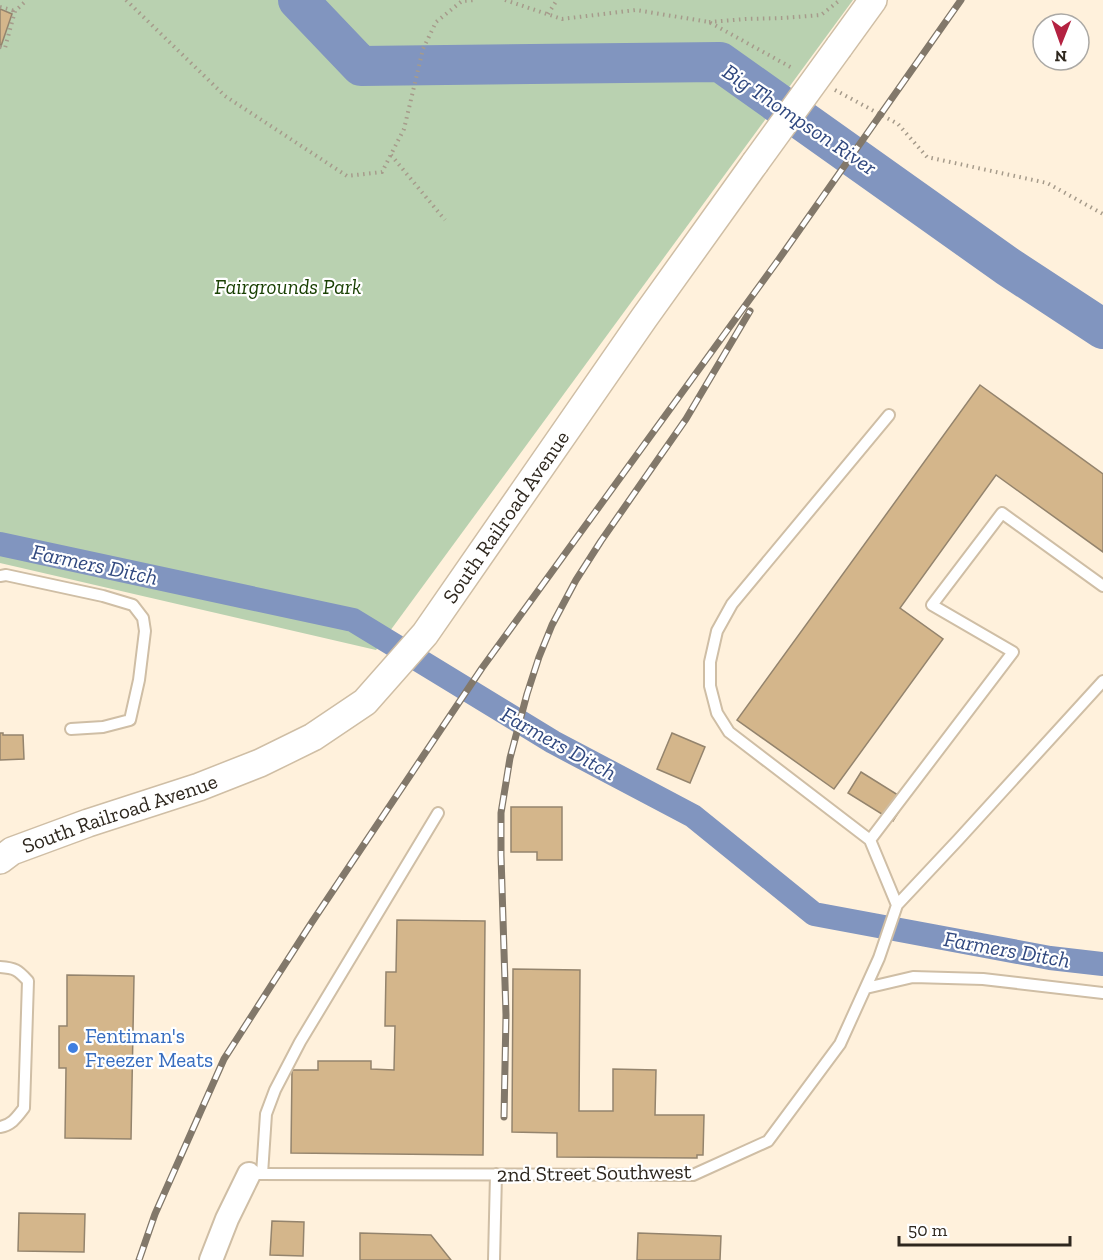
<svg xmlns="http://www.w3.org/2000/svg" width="1103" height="1260" font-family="'Zilla Slab',serif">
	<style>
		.green { fill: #b9d1b0 }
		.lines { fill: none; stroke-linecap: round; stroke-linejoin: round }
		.canal { stroke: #8195bf; stroke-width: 24 }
		.river { stroke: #8195bf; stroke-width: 40 }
		.building { fill: #d4b68b; stroke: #94846d; stroke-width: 1.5 }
		.service-casing { stroke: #cfbea5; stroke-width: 14 }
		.minor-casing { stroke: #cfbea5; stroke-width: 26 }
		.tertiary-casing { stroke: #cfbea5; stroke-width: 30 }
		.path { stroke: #a69b8b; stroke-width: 4; stroke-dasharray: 1.5 4.5; stroke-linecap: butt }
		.service { stroke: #fff; stroke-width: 10 }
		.minor { stroke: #fff; stroke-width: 22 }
		.tertiary { stroke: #fff; stroke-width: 27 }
		.rail-casing { stroke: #82786a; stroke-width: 7 }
		.rail { stroke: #fff; stroke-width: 4.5; stroke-dasharray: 14; stroke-linecap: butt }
		.tertiary-bridge-casing { stroke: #cfbea5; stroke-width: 30; stroke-linecap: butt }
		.tertiary-bridge { stroke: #fff; stroke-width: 27 }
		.shop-dot { fill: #3f7fe0; stroke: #fff; stroke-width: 2 }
		.labels { text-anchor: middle; stroke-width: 4.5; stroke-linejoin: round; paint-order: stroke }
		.park-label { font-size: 21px; font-style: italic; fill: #1a4104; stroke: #fff }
		.street-label { font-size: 21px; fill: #2e271e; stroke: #fff }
		.shop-label { font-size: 21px; fill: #366cbe; stroke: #fff; text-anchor: start }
		.water-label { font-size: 22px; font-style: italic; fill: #30487f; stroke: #fff }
	</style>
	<rect width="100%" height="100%" fill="#fff1dc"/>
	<!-- green -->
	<path class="green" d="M0,0H853L376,650L0,563Z"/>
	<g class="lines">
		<!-- canal -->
		<path class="canal" d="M0,544L353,620L553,742L693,816L814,914L1050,958L1103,964"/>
		<!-- river -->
		<path class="river" d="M298,0L361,66L720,62L1007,266L1103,329"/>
	</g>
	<!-- building -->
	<path class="building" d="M0,9L12,14L1,46L0,45Z
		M980,385L1103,474V552L996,475L900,608L943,639L834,789L737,720Z
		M0,733H3V735H23L24,759L0,760Z
		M672,733L705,747L690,783L657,769Z
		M861,772L906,800L893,821L848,793Z
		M511,807H562V860H537V852H511Z
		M397,920L485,921L483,1155L291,1153L292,1070H318V1061H371V1069L394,1070L395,1026H385L386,972H396Z
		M513,969L580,970L579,1111H613V1069L656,1070L655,1115H704L703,1155H697V1158L557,1157V1133L512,1132Z
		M67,975L134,976L131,1139L65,1138L66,1068H59V1026H67Z
		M19,1213L85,1214L84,1252L18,1251Z
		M272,1221L304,1222L303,1256L270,1255Z
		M360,1233L431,1235L451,1260H360Z
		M638,1233L721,1236L720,1260H637Z"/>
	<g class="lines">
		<defs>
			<path id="service" d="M0,576L6,575L103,596L133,605L143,618L145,631L139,680L130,720L103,727L71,729
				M870,840L729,732L717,713L710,686V662L717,631L732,604L889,415
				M897,905L870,840L1013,652L932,605L1002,513L1103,586
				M0,967C15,968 18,970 28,981L24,1108C17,1117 12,1125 0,1127
				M866,988L913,977L983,979L1103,993
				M249,1174L693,1175L768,1141L840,1044L879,958L897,905L958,840L1103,681
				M262,1174L266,1114L275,1090L300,1042L438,813
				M494,1260L496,1174"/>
			<path id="minor" d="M211,1260L227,1219L249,1174"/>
			<g id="tertiary">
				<path d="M839,47L873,0"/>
				<path id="s1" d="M0,860L12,851L88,823L199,787L260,763L313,737L365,702L425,634L644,318L755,163"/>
			</g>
		</defs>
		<!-- service casing -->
		<use href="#service" class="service-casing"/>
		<!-- minor casing -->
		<use href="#minor" class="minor-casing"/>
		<!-- tertiary casing -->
		<use href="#tertiary" class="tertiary-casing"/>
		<!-- path -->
		<path class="path" d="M126,0L225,96L347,176L382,172L404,129L423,49L436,22L462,1L476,0
			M505,0L562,19L636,10L709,22L794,69
			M0,7L15,11
			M548,14L557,0
			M709,22L746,19L783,18L821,15L840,0
			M0,47L5,48L15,11L27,0
			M835,90L898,124L927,157L1047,183L1103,214
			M391,155L445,220"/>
		<!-- service -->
		<use href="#service" class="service"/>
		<!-- minor -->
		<use href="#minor" class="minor"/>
		<!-- tertiary -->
		<use href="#tertiary" class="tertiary"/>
		<defs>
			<path id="rail" d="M504,1117L506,1015L501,855V813L510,758L527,694L539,657L552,625L576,580L601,541L686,419L750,311
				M139,1260L155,1214L224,1059L312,922L482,668L779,259L961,0"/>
		</defs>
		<!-- rail casing -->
		<use href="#rail" class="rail-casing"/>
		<!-- rail -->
		<use href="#rail" class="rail"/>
		<defs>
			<path id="tertiary-bridge" d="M755,163L839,47"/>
		</defs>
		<!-- tertiary-bridge casing -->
		<use href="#tertiary-bridge" class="tertiary-bridge-casing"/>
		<!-- tertiary-bridge -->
		<use href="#tertiary-bridge" class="tertiary-bridge"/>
	</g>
	<!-- markers -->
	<circle class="shop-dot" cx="73" cy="1048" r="6"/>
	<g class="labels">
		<!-- park labels -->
		<g class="park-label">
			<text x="288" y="294">Fairgrounds Park</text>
		</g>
		<!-- street labels -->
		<g class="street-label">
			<text dy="7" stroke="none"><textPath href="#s1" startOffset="633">South Railroad Avenue</textPath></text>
			<text dy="7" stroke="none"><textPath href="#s1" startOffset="129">South Railroad Avenue</textPath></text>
			<text transform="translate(594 1173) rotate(-1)" y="7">2nd Street Southwest</text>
		</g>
		<!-- shop labels -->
		<g class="shop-label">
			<text x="85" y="1043">Fentiman's<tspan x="85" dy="24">Freezer Meats</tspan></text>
		</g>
		<!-- water labels -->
		<g class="water-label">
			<text transform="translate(800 119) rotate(34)" y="8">Big Thompson River</text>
			<text transform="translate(95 564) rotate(12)" y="8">Farmers Ditch</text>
			<text transform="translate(559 743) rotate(29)" y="8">Farmers Ditch</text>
			<text transform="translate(1007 949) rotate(10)" y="8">Farmers Ditch</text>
		</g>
	</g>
	<!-- north arrow -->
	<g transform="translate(1061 42) rotate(181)"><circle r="28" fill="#ffffff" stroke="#aba9a5" stroke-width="1.5"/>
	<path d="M0-4.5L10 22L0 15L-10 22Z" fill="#b42241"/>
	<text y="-9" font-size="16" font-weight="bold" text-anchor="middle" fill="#2e271e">N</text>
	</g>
	<!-- scale -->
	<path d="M899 1236v9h171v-9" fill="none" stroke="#2e271e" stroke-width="3"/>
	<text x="908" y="1236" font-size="18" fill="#2e271e" stroke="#ffffff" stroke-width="4.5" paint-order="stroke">50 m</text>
</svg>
